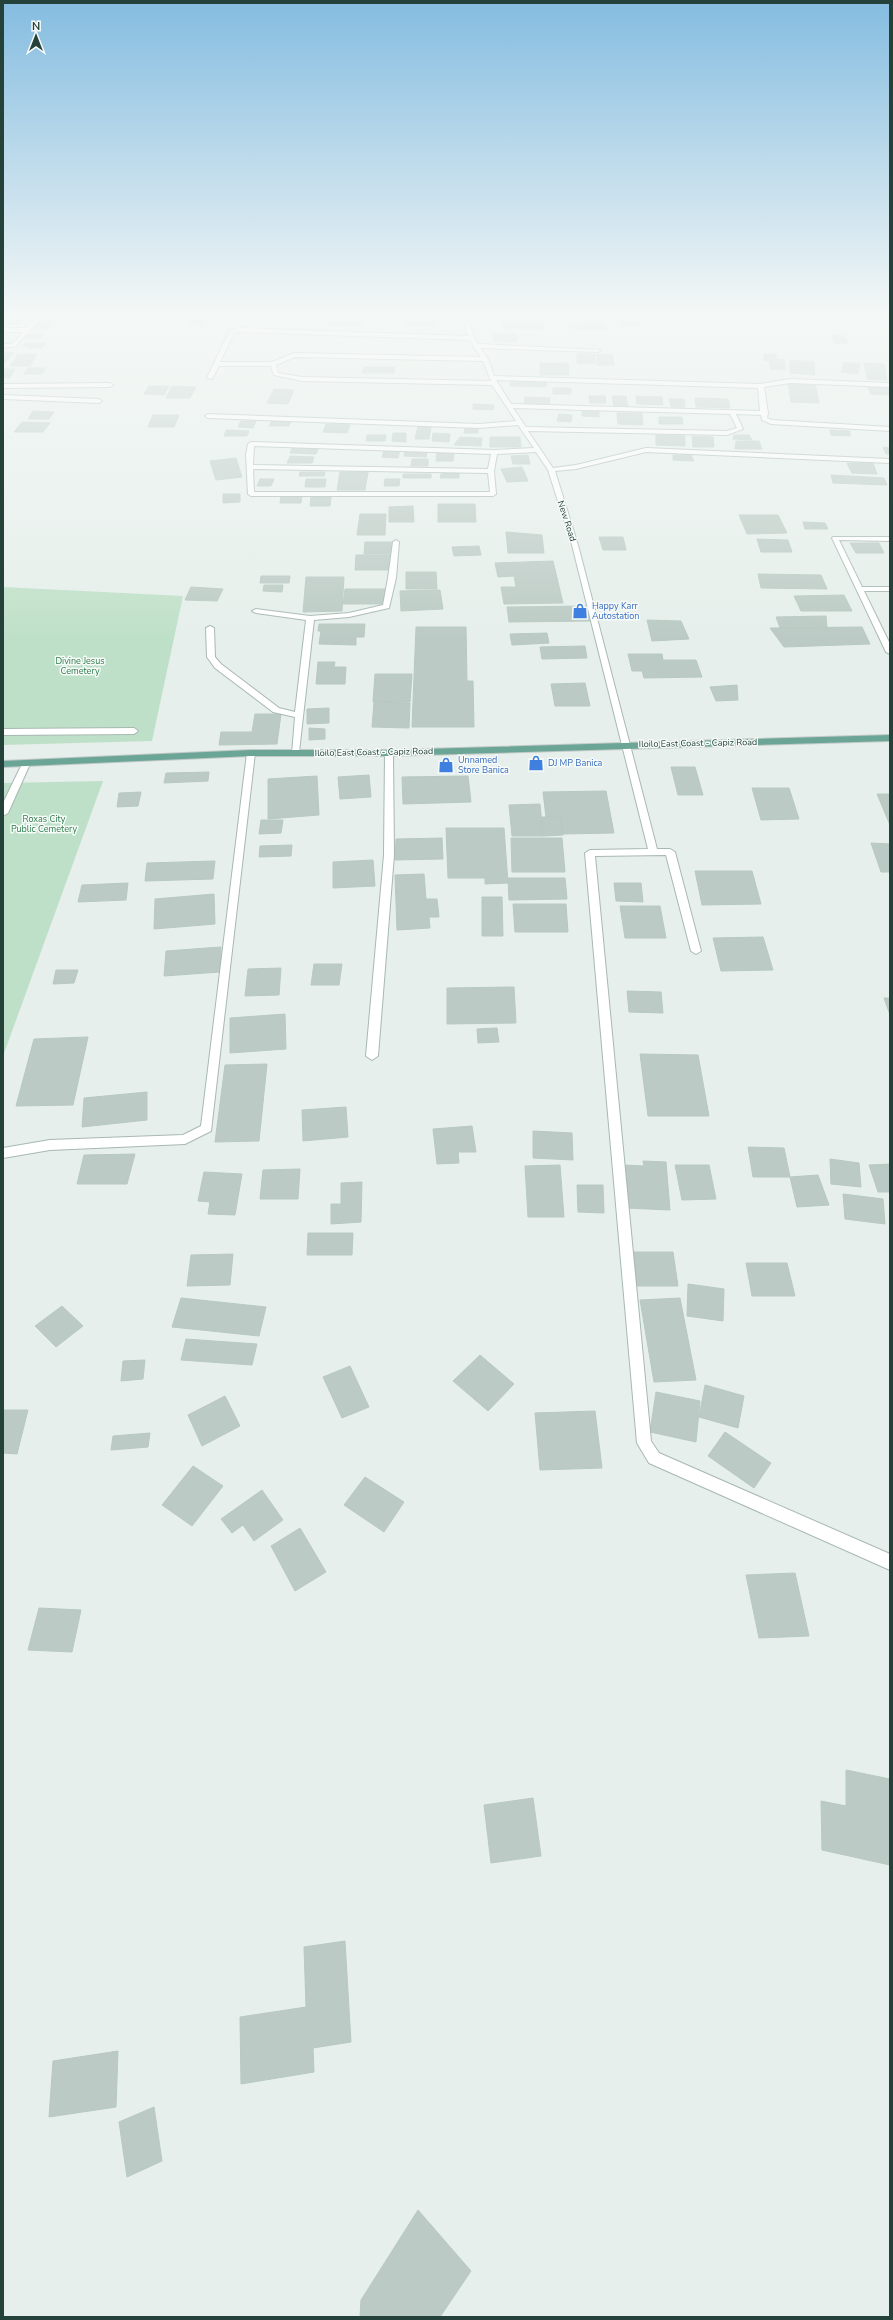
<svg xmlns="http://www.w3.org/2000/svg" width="893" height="2320" font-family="'Nunito Sans',sans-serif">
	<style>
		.green { fill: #bfe0c8 }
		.building { fill: #bbcac4; stroke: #b8c9c2 }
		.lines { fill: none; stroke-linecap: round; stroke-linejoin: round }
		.minor-casing { stroke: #a8b8b2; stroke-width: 2 }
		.major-casing { stroke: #c2cac8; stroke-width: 2 }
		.minor { fill: #fff; fill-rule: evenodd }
		.major { fill: #6aa596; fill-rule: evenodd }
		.labels { text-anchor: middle; stroke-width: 3; stroke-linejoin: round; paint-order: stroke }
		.far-street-label { font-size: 9px; fill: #24423a; stroke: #f7fbf9 }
		.far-shop-label { font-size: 9px; fill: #366cbe; stroke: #f7fbf9; text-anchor: start }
		.far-park-label { font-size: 9px; fill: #2d7a4b; stroke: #f7fbf9 }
	</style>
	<rect width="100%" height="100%" fill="#e6efeb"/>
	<!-- green -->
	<path class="green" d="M3,587L183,596L152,741L3,745Z
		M103,781L3,1056V783Z"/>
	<!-- building -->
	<path class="building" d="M42,316H75L73,319L92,320L90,322L56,321L51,328H33Z
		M81,316H96L93,319H78Z
		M407,316H437L435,326L405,325Z
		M490,316H545L543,329L502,328L503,320H489Z
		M191,317L202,318L201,321H206L204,325L187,324Z
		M12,319H24L20,324H8Z
		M330,319L364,320L361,326L327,325Z
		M585,320H603L608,330L571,329L569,323H586Z
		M638,320L640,326H620L619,321Z
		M28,334H43L39,338H25Z
		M494,334H517L516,342L493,341Z
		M832,335L845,336L848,343H834Z
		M25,343H46L42,348H27L28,346H23Z
		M3,353H15L4,363Z
		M18,354H37L30,366H10Z
		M577,354H595V364L577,363Z
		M597,354L613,355L614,365H597Z
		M764,354H776V359L784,360L785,370L770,369V361L764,360Z
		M790,360L814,362L815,375L790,373Z
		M844,362L860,364L858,374L841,372Z
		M540,363H568L569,375H540Z
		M864,363L884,364L887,380L867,379Z
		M364,367H395L394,373H362Z
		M28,368H46L42,374H24Z
		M3,369H15L10,378H3Z
		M511,380L547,381L546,387L510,386Z
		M788,382L815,384L819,403L791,402Z
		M149,386H169L164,395L144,394Z
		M172,386L196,387L190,398H166Z
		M868,387H890V395L871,394Z
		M553,388H571V394H553Z
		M274,389L294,390L288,404L267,403Z
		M589,396H605L606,403H590Z
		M612,396H626L628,406H614Z
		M636,396L662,397L663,405L637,404Z
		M525,397L550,398L549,405L524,404Z
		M695,398L728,399L730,408L696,407Z
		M669,399H684L685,407H671Z
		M473,404L494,405L493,410L473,409Z
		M33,411L54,412L49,419H28Z
		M582,411H599V417L582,416Z
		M617,413H642L643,425L618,424Z
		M559,414L572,415L571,422L557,421Z
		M153,415H179L174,427H148Z
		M659,417H682L683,424H659Z
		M272,420L291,421L289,426H269Z
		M241,421H256L253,428L238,427Z
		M22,422L50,423L43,432H14Z
		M326,424L350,425L347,433L323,432Z
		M418,426L431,427L429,439H415Z
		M465,428H478V433H464Z
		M226,430L249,431L247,436H224Z
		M830,430L850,431V436L831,435Z
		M393,433H406V442L392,441Z
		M433,433L450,434L449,442L432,441Z
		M367,435H386L385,441H366Z
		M656,435L685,436V446L656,445Z
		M734,435H749L752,440L733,439Z
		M692,436L713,437L714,447H693Z
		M460,437L482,438L481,446L454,445Z
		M490,437H520L521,447H490Z
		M736,441H759L762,449H735Z
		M883,447L890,448V454H886Z
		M292,448L318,449L316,454L290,453Z
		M384,450H400L398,458L382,457Z
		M405,451L427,452L426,457L404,456Z
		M437,453H454L453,461H436Z
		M528,455L530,464H513L511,456Z
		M673,455H691L694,461L673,460Z
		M290,456L314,457L312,463H287Z
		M236,458L242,477L216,480L210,461Z
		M412,459H428V466H411Z
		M847,463H873L877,474L852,473Z
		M522,467L528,481L507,482L501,469Z
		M300,472H325L324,476H299Z
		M340,472H368L365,490H337Z
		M459,472V478H440L441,474Z
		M403,474H431V478H403Z
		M831,475L884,478L887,485L833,483Z
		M260,479H274L271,486H257Z
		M306,479H326L325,487H305Z
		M385,479H400L399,486H384Z
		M223,494H240V502L223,503Z
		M281,496H302L301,503H280Z
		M311,497H331L330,506H310Z
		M438,504H475L476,522H438Z
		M413,506L414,522H389V507Z
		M360,514H386L385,535H357Z
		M739,515H778L787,533L747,534Z
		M803,522L825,523L828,529H805Z
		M506,532L542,535L544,553H508Z
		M599,537H623L626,550H603Z
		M757,539L788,540L792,552H761Z
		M365,542H393L392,554H364Z
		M850,543H879L884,553H856Z
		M479,546L481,555L454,556L452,547Z
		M356,555H390L389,570H355Z
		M553,561L563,603L504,604L501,587H516L514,576L498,577L495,563Z
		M406,572H436L437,589H406Z
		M758,574L821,575L827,589L761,588Z
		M261,576H290L289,583H260Z
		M306,577H344L342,611L303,612Z
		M264,585H283L282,592L263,591Z
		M191,587L223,589L217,601L185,600Z
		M345,589H385L384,604H343Z
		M440,590L443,609L401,611L400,591Z
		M844,595L852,611H801L794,596Z
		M587,606L591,621L509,622L507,607Z
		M826,616L827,628H780L776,617Z
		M647,620L681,621L689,639L652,641Z
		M319,624H365L364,637H356V645L319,644L321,631H318Z
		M416,627H466L467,681H473L474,727H412Z
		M862,627L870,644L784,647L770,628Z
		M547,633L549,643L512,645L510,634Z
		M585,646L587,658L542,659L540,647Z
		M628,654H662L663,660H696L702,677L644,678L642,671H632Z
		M318,662H335L334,667H346L345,684H316Z
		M375,674H412L410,702H373Z
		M585,683L590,706H555L551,684Z
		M737,685L738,700L716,701L710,687Z
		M374,702L410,703L409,728L372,727Z
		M329,708V723L307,724V709Z
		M255,714H281L277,744L219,745L221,732H252Z
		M309,728L325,729V739L309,740Z
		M671,767H695L703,795H678Z
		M209,772L208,781L164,783L166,773Z
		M369,775L371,797L340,799L338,777Z
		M317,776L319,815L268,819V779Z
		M468,776L471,802L403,804L402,777Z
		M752,788H789L799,819L761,820Z
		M606,791L614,833L563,834L561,817H546L543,792Z
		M141,792L138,806L117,807L119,793Z
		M877,794H890V825Z
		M540,804L543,836H512L509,805Z
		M541,817H561L563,835L543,836Z
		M261,820H283L281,833L259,834Z
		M446,828H504L508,883L485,884V878H448Z
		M442,838L443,859L395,860L396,839Z
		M511,838H562L565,872H512Z
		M871,843L890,844V872H881Z
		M292,845L291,856L259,857L260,846Z
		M373,860L375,886L333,888V862Z
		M215,861L213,879L145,881L147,863Z
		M695,871H752L761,904L702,905Z
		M424,874L426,899H437L439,917H429L430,928L397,930L395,875Z
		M508,878H565L567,899L509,900Z
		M128,883L126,900L78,902L82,885Z
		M614,883H641L643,902L616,901Z
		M214,894L215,924L154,929L155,899Z
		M482,897H502L503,936H482Z
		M513,904H566L568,932H515Z
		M620,906H660L666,938H625Z
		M763,937L773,970L721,971L713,938Z
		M221,947L220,972L164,976L166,951Z
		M314,964H342L339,985H311Z
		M281,968L279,995L245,996L248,969Z
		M56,970H78L74,983L53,984Z
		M514,987L516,1023L447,1024V988Z
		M627,991L661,992L663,1013L629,1012Z
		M884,998H890V1015Z
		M285,1014L286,1049L230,1053V1018Z
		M497,1028L499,1042L478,1043L477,1029Z
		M88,1037L73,1105L16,1106L34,1039Z
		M640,1054L698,1055L709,1116H648Z
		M267,1064L259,1141L215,1142L225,1065Z
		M147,1092V1120L82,1127L84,1098Z
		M346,1107L348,1137L303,1141L302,1110Z
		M472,1126L476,1152H458L459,1163L437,1164L433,1129Z
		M533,1131L572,1133L573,1160L533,1158Z
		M748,1147L784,1148L790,1177H753Z
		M135,1154L127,1184H77L84,1155Z
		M830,1159L859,1163L861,1187L831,1184Z
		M643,1161L666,1162L670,1210L626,1208L623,1165L644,1166Z
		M890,1164V1192H878L869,1165Z
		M560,1165L564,1217H528L525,1166Z
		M675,1165H709L716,1199L682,1200Z
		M300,1169L298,1199H260L263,1170Z
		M204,1172L242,1174L235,1215L208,1214L210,1202L198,1201Z
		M818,1175L829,1205L797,1207L790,1177Z
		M362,1182L361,1222L331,1224V1204H341V1183Z
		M577,1185H603L604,1213L578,1212Z
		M843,1194L883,1199L885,1224L845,1219Z
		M308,1233H353L352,1255H307Z
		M631,1252H673L678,1286H635Z
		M233,1254L230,1285L187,1286L191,1255Z
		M746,1263H787L795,1296H752Z
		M688,1284L724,1289L723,1321L687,1316Z
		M181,1298L266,1307L259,1336L172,1327Z
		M680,1298L696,1380L654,1382L640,1300Z
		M62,1306L83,1326L56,1347L35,1326Z
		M186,1339L257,1344L252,1365L181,1360Z
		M480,1355L514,1384L488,1411L453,1381Z
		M145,1360L143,1379L121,1381L123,1361Z
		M350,1366L369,1407L342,1418L323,1377Z
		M705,1385L744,1396L738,1428L699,1417Z
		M656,1392L700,1401L696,1442L650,1432Z
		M225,1396L240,1426L202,1446L188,1415Z
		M3,1410H28L17,1454L3,1453Z
		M595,1411L602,1468L540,1470L535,1413Z
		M725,1432L771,1463L754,1488L708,1456Z
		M150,1433L148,1447L111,1450L113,1436Z
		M193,1466L223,1486L192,1526L162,1505Z
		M365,1477L404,1502L384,1532L344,1505Z
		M262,1490L283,1520L254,1541L243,1525L232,1533L221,1519Z
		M300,1528L326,1572L295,1591L271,1546Z
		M795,1573L809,1636L759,1638L746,1575Z
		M39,1608L81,1610L72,1652L28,1650Z
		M846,1770L890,1779V1865L822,1850L821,1801L846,1806Z
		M533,1798L541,1856L491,1863L484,1805Z
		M345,1941L351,2042L313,2048L314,2072L241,2084L240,2017L306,2007L304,1947Z
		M118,2051L116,2107L49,2117L53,2061Z
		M154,2107L162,2161L127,2177L119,2122Z
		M418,2210L471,2271L440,2317H360L361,2300Z"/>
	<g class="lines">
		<defs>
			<path id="minor" d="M38,316H43L16,346L3,348V344H12L23,332H3V328H26Z
				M462,316H468L474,338L478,344L601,350L598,352L480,348L488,359L494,376L761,384L790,379L890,383V387L790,383L764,387L768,413L767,418L772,420L890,427V431L771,424L762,420L761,415L736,414L743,429L727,435L528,431L553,468L576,465L646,448L890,459V463L646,452L576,469L555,471L578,545L657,849H670L675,852L701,951L696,954L691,951L666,855L595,856L651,1441L659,1453L890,1554V1570L649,1463L637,1443L585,853L590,850L648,849L572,545L548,470L536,452L497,454L494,471L496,494L493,496H251L248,494L246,455L248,444L251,442L494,450L534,448L518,425L479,428L208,418L205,416L208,414L479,424L516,421L492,385L302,381L274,375L271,366H219L212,379L207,378L229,332L238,328L468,336ZM238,332L469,340L481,357L294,353L272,362H220L234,333ZM295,357L483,361L491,381L302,377L278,373L276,365ZM496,380L758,388L760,411L511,404ZM513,408L730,414L737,428L727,431L526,427ZM254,446L491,454L488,469L253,465ZM253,469L488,473L490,492H254Z
				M786,316H793L795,317L792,319Z
				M3,384L110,383L113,385L110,387L3,388Z
				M3,395L99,399L102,401L99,403L3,399Z
				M833,537H890V541L839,540L862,587H890V591H864L890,644V654L886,652L832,538Z
				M396,540L399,542L396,578L389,608L349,617L314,620L299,752L292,754L295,717L273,712L215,668L207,657L206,628L210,626L214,628L215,657L221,664L279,708L295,712L306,620L256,613L252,611L256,609L310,616L349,613L383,605L388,578L393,542Z
				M3,729L134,728L138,731L134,734L3,735Z
				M251,750L255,753L211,1131L185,1144L50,1150L3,1158V1148L50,1140L183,1135L201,1126L247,753Z
				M389,750L393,753L394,855L378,1056L372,1060L366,1056L384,855L385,753Z
				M26,761L30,764L8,813L3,816V803L22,764Z"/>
			<path id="major" d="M890,735V741L389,756H251L3,767V761L251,750H389Z"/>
		</defs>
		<!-- minor casing -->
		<use href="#minor" class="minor-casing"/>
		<!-- major casing -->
		<use href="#major" class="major-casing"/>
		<!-- minor -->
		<use href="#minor" class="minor"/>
		<!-- major -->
		<use href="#major" class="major"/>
	</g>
	<!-- sky -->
	<linearGradient id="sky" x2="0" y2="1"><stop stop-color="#84bce0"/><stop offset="0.49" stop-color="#f4f8f6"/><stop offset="1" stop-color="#f4f8f6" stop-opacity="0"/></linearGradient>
	<rect width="893" height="640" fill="url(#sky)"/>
	<!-- icons -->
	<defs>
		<symbol id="shop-bare" viewBox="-9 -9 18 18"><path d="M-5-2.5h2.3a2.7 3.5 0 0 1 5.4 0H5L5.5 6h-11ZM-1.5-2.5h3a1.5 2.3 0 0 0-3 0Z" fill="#3f7fe0" stroke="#f7fbf9" stroke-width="2.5" paint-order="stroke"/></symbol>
	</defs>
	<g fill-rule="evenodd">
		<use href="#shop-bare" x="569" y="600" width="22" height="22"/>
		<use href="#shop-bare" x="525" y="752" width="22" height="22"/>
		<use href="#shop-bare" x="435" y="754" width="22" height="22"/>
	</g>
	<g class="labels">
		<!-- far-street labels -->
		<g class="far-street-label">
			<text transform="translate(567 521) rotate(72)" y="3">New Road</text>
			<text transform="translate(698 743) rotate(-1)" y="3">Iloilo East Coast - Capiz Road</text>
			<text transform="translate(374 752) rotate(-1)" y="3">Iloilo East Coast - Capiz Road</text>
		</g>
		<!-- far-shop labels -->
		<g class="far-shop-label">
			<text x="592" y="609">Happy Karr<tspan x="592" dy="10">Autostation</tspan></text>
			<text x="458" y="763">Unnamed<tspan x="458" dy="10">Store Banica</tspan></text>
			<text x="548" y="766">DJ MP Banica</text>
		</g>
		<!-- far-park labels -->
		<g class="far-park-label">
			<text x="80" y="664">Divine Jesus<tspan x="80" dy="10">Cemetery</tspan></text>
			<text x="44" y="822">Roxas City<tspan x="44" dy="10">Public Cemetery</tspan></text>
		</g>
	</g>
	<!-- border -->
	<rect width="893" height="2320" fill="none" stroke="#24423a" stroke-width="8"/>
	<!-- north arrow -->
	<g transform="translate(36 36)" stroke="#f7fbf9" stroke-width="3" paint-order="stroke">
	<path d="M0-3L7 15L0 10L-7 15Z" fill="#24423a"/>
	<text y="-6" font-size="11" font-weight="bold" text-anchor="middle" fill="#24423a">N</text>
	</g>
</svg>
